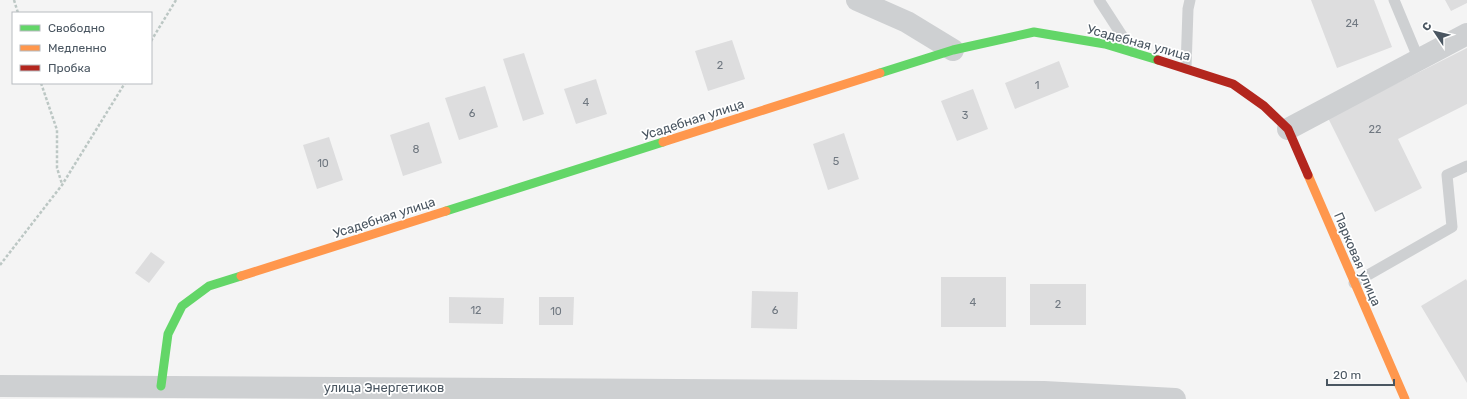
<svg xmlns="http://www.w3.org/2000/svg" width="1467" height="399" font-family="Rubik,sans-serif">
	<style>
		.building { fill: #ddddde }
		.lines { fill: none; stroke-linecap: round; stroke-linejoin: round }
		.path { stroke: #bcc7c4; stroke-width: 2.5; stroke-dasharray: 3 2; stroke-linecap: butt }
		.lane { stroke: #ced0d2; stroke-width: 11 }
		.street { stroke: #ced0d2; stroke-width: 22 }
		.fast { stroke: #63d668; stroke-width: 9 }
		.slow { stroke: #ff974d; stroke-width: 9 }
		.jam { stroke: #b3261e; stroke-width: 9 }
		.labels { text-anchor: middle; stroke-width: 3.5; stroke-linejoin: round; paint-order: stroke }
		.number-label { font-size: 11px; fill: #707881 }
		.street-label { font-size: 13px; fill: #4a5661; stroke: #fff }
	</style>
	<rect width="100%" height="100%" fill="#f4f4f4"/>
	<!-- building -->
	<path class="building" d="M1311,0H1374L1392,47L1337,68Z
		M1445,0H1467V3L1451,11Z
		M732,40L745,79L708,91L695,51Z
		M1467,48V104L1398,139L1422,188L1375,212L1328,118Z
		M524,53L544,114L523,121L503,59Z
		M1059,61L1069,87L1015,109L1005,83Z
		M596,79L607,114L576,124L564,89Z
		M485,86L498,127L459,140L445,98Z
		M973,89L988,129L957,141L941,101Z
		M429,122L442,163L403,176L390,135Z
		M844,133L859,179L828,190L813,144Z
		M329,137L343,180L317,189L303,145Z
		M151,252L165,262L149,283L135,273Z
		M941,277H1006V327H941Z
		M1466,279L1467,281V383L1421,306Z
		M1030,284H1086V325H1030Z
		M752,291L798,292L797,329L751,328Z
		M449,297L504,298L503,324L449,323Z
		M539,297H574L573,325H539Z"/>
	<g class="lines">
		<!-- path -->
		<path class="path" d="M14,0L18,13
			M151,41L176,0
			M41,83L57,130V168L62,184
			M0,265L62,185L125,83"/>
		<!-- lane -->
		<path class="lane" d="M1099,0L1132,51
			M1394,0L1419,60
			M1186,68L1188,9L1190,0
			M1354,283L1452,227L1447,175L1467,166"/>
		<!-- street -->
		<path class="street" d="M857,0L907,22L953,50
			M1288,129L1467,34
			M0,386L1044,392L1175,399"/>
		<!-- fast -->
		<path class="fast" d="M880,73L953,50L1034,32L1105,44L1158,60
			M446,211L663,142
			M161,386L168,334L182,306L209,286L241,276"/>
		<!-- slow -->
		<path class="slow" d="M663,142L880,73
			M1308,175L1405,399
			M241,276L446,211"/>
		<!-- jam -->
		<path class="jam" d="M1158,60L1233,84L1264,106L1288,129L1308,175"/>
	</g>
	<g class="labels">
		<!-- number labels -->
		<g class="number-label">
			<text x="1352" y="27">24</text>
			<text x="720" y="69">2</text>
			<text x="1037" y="89">1</text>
			<text x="586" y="106">4</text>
			<text x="472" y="117">6</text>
			<text x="965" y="119">3</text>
			<text x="1375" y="133">22</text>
			<text x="416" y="153">8</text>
			<text x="836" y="165">5</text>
			<text x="323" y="167">10</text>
			<text x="973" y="306">4</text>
			<text x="1058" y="308">2</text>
			<text x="476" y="314">12</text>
			<text x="775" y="314">6</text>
			<text x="556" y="315">10</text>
		</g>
		<!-- street labels -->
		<g class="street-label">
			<text transform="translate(1139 42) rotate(15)" y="5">Усадебная улица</text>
			<text transform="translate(693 119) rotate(-18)" y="5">Усадебная улица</text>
			<text transform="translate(384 217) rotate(-18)" y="5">Усадебная улица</text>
			<text transform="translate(1358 259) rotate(67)" y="5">Парковая улица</text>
			<text x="384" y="392">улица Энергетиков</text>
		</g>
	</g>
	<!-- legend -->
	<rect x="12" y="12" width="140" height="72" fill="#ffffff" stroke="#b7bbc0"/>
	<rect x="20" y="25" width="20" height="6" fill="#63d668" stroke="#b7bbc0"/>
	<text x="48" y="32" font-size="12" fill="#4a5661">Свободно</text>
	<rect x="20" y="45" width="20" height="6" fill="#ff974d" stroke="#b7bbc0"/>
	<text x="48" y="52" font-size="12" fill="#4a5661">Медленно</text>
	<rect x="20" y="65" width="20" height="6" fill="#b3261e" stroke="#b7bbc0"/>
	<text x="48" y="72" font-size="12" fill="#4a5661">Пробка</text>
	<!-- north arrow -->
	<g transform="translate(1435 32) rotate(305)" stroke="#ffffff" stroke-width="3" paint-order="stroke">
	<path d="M0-3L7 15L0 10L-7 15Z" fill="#4a5661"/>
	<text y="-6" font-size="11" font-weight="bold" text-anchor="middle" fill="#4a5661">С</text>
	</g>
	<!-- scale -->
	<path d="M1327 379v6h67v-6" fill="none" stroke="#4a5661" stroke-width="2"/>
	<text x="1333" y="379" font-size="12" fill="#4a5661" stroke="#ffffff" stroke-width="3" paint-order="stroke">20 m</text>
</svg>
